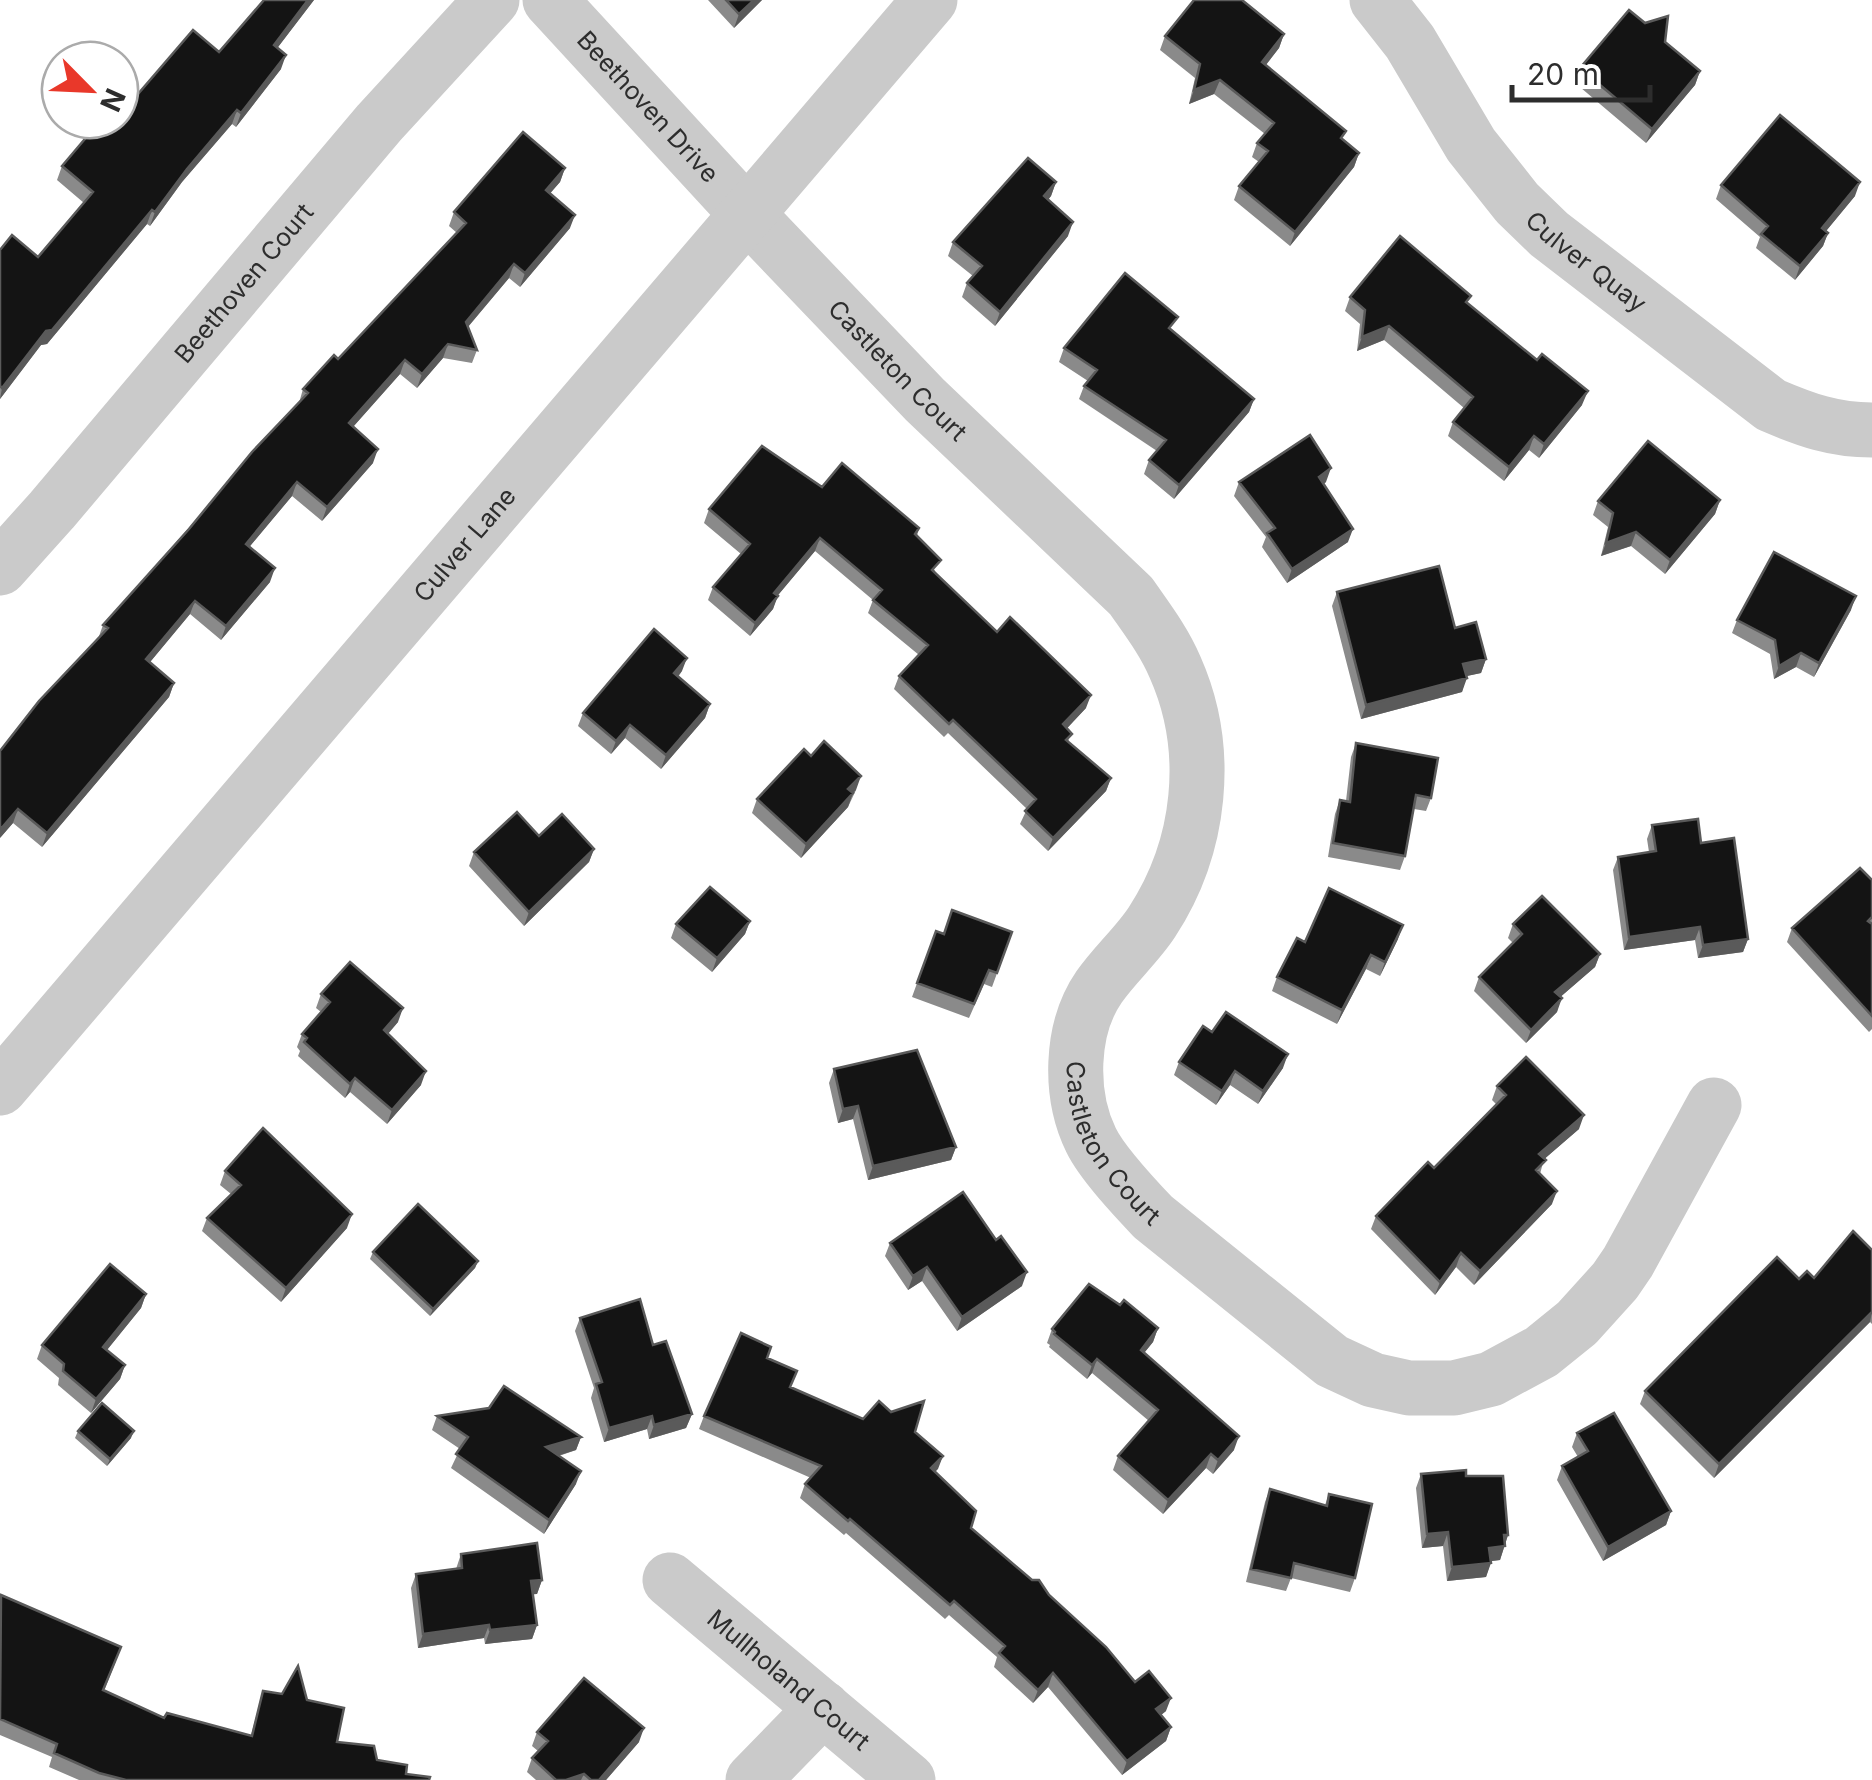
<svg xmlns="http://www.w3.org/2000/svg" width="1872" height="1780" font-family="Inter,sans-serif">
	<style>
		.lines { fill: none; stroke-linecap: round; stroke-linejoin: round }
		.minor { stroke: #cacaca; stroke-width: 55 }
		.wall { fill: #8a8a8a }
		.shaded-wall { fill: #5a5a5a }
		.building { fill: #141414; stroke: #5a5a5a; stroke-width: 2.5 }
		.labels { text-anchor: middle; stroke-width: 10; stroke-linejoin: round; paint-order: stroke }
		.street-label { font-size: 25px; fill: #2d2d2d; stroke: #fff }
	</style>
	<rect width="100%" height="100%" fill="#fff"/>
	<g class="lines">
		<!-- minor -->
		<g class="minor">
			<path id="s1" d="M550,0L747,214L925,400L1131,596C1147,619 1164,641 1175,667C1212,750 1201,847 1152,922C1137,945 1115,964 1099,987C1070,1029 1069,1095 1091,1140C1102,1163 1135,1198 1153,1217L1332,1361L1373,1380L1409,1388H1454L1491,1379L1541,1352L1577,1323L1615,1281L1628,1262L1714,1105"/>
			<path id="s2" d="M1377,0L1410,42L1471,145L1517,203L1549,234L1771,405C1806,420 1834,430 1872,430"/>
			<path id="s3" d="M0,568L52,510L379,123L492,0"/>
			<path id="s4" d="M0,1088L930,0"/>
			<path id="s5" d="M670,1580L908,1780"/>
			<path d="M753,1780L823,1708"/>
		</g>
	</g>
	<!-- wall -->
	<path class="wall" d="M264,0H314L277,48L281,69L236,127L232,124L182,182L150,226L147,224L47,344L41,345L0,399V250L38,257L84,203L57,180L62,166L120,120L219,52Z
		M708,0H762L734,28Z
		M1284,34L1279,48L1266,65L1343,139L1359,153L1354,167L1290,246L1234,200L1239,186L1259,162L1252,157L1257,143L1265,134L1214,94L1189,104L1195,78L1160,50L1165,36Z
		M1665,42L1700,71L1695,85L1646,143L1574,82L1580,68Z
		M565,168L560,182L550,193L570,228L520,287L509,278L468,327L477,350L472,363L443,358L417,388L400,374L353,427L373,463L322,521L292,496L249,547L270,582L221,640L190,614L150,662L174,683L169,697L42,847L13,823L0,838L98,639L103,625L299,403L303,389L338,359L457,233L449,226L454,212Z
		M1056,182L1051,196L1048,200L1068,236L995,326L962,297L967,283L973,276L948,256L953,242Z
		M1721,185L1855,196L1826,231L1828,233L1823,246L1795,280L1756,248L1760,237L1716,199Z
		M1350,297L1469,304L1582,405L1539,458L1529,450L1504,481L1448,436L1453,422L1464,408L1384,340L1357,351L1360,324L1345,311Z
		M1173,331L1254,399L1249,412L1174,499L1144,474L1149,460L1157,451L1079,399L1084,386L1088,381L1059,362L1064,348Z
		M1239,482H1326L1324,484L1348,542L1287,583L1262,547L1266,537L1234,496Z
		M822,487L919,528L917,536L936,573L997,632L1086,708L1067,728L1069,743L1111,778L1106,791L1048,851L1020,824L1027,809L948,733L944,737L894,689L899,676L919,655L868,613L873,600L815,551L777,596L773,609L750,636L708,600L713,587L741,554L704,523L709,509Z
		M1720,500L1715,514L1665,574L1631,546L1601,556L1608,527L1593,515L1598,501Z
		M1337,592L1455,628L1486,659L1481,673L1466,676L1462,692L1361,719L1332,606Z
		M1851,610L1814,677L1796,667L1774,679L1770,654L1732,633L1737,620Z
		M682,671L678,677L710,704L705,718L661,769L625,738L611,754L578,726L583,713Z
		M1356,743L1431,798L1426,811L1414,809L1405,856L1400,870L1328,857L1335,814L1340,800L1346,801L1351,757Z
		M856,790L848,807L801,858L752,813L757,799Z
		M1652,825L1701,843L1748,939L1743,952L1698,958L1695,940L1624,950L1613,870L1618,857L1649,852L1647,839Z
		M539,836L594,849L589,862L524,926L469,866L474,852Z
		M1872,880V1029L1869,1032L1787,942L1792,928Z
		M750,921L745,934L712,972L671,938L676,924Z
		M1513,924L1600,954L1595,967L1560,997L1557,1012L1526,1043L1474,991L1479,977L1513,943L1508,938Z
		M936,931L944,934L1012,932L992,987L984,984L969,1018L912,997Z
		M1398,939L1380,976L1366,969L1337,1024L1272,991L1277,977L1305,942Z
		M321,994L398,1022L388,1034L421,1085L387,1124L350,1092L345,1098L298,1056L300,1051L297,1047L302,1034L321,1012L316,1008Z
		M1212,1032L1283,1068L1258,1104L1230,1085L1216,1105L1174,1075L1179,1062Z
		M834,1069L956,1147L951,1160L868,1180L853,1119L838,1123L829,1083Z
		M1497,1086L1579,1129L1544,1159L1540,1174L1552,1204L1474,1285L1456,1267L1435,1295L1371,1229L1376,1216L1434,1168L1497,1105L1492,1100Z
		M225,1171L347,1228L281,1302L202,1231L207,1218L231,1194L220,1185Z
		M890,1243L1022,1286L957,1331L922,1281L908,1290L885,1256Z
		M1872,1250V1324L1870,1322L1714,1478L1640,1404L1645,1391L1799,1279L1814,1278Z
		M373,1252L478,1261L475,1268L430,1316L370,1259Z
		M146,1294L141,1308L107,1350L125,1365L120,1379L91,1413L58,1385L59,1378L37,1359L42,1345Z
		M1120,1305L1158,1328L1153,1342L1144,1353L1234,1450L1213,1474L1206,1468L1163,1514L1113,1470L1118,1456L1149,1421L1092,1373L1087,1379L1049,1347L1050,1345L1047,1343L1052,1329Z
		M580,1318L653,1345L692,1414L686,1428L649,1439L647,1429L604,1442L591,1398L594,1388L575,1331Z
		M767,1358L791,1387L863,1419L915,1432L943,1456L935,1472L971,1528L1049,1595L1166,1711L1161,1715L1171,1727L1166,1741L1122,1775L1048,1687L1033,1703L994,1667L997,1657L949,1615L945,1619L846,1533L844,1535L800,1498L805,1484L811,1478L699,1429L704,1416Z
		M437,1416L581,1437L576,1450L559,1456L576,1484L544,1534L451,1468L460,1449L432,1430Z
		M78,1431L131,1438L107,1466L75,1438Z
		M1577,1433L1671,1511L1666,1525L1603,1561L1557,1480L1562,1466L1578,1457L1572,1447Z
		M1421,1474L1466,1476L1508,1535L1500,1560L1491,1561L1486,1577L1447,1581L1443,1546L1422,1548L1416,1488Z
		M1270,1489L1325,1505L1329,1494L1355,1578L1350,1592L1291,1578L1286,1591L1246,1582L1265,1502Z
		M461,1554L542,1580L537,1594H533L537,1625L532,1639L485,1644L484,1638L418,1648L411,1588L416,1574L456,1569Z
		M0,1595L116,1661L104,1691L164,1718L251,1735L263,1691L307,1700L337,1742L406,1774L429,1780H79L49,1767L52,1757L0,1735Z
		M537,1732L639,1742L606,1780H536L527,1772L532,1758L538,1751L532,1746Z"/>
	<!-- shaded-wall -->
	<path class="shaded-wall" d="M308,0H314L269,59L274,45Z
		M754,0H762L734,28L739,14Z
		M1284,34L1279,48L1257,76L1262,62Z
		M286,55L281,69L236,127L241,113Z
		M1700,71L1695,85L1646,143L1652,129Z
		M1220,80L1214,94L1189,104L1194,90Z
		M237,110L232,124L182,182L150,226L155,212L187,169Z
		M1359,153L1354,167L1290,246L1295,232Z
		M565,168L560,182L541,204L546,190Z
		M1056,182L1051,196L1039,210L1044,196Z
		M1860,182L1855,196L1817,242L1822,228Z
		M152,210L147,224L47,344L41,345L0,399L2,388L46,331Z
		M575,215L570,228L520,287L525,273Z
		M1073,222L1068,236L995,326L1000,312Z
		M1828,233L1823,246L1795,280L1800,266Z
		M514,264L509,278L461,335L466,322Z
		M1389,326L1384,340L1357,351L1362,337Z
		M448,344L443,358L417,388L422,374Z
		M405,360L400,374L344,437L349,423Z
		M1588,391L1582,405L1539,458L1544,444Z
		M1254,399L1249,412L1174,499L1179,485Z
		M1534,436L1529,450L1504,481L1509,467Z
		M378,449L373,463L322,521L327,507Z
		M1331,468L1326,482L1314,490L1319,477Z
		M297,482L292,496L241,557L246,544Z
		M1720,500L1715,514L1665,574L1670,560Z
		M1353,529L1348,542L1287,583L1292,569Z
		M1636,532L1631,546L1601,556L1606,543Z
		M820,538L815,551L769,606L774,593Z
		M275,568L270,582L221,640L226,626Z
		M778,596L773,609L750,636L755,623Z
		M1856,596L1851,610L1814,677L1819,663Z
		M195,601L190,614L141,673L146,659Z
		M1801,653L1796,667L1774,679L1779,666Z
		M687,658L682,671L669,687L674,673Z
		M1486,659L1481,673L1458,678L1463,664Z
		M1467,678L1462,692L1361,719L1366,705Z
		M174,683L169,697L42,847L47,833Z
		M1091,695L1086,708L1058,738L1063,724Z
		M710,704L705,718L661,769L666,755Z
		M630,725L625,738L611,754L616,741Z
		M861,776L856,790L843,803L848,789Z
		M1111,778L1106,791L1048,851L1053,838Z
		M853,793L848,807L801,858L806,844Z
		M18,809L13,823L0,838V830Z
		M594,849L589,862L524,926L529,912Z
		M750,921L745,934L712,972L717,958Z
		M1403,925L1398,939L1380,976L1385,962Z
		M1700,927L1695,940L1624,950L1629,937Z
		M1748,939L1743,952L1698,958L1703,945Z
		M1600,954L1595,967L1550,1006L1555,992Z
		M1371,955L1366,969L1337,1024L1342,1010Z
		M1562,998L1557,1012L1526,1043L1531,1030Z
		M403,1008L398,1022L379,1044L384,1030Z
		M1288,1054L1283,1068L1258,1104L1263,1091Z
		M426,1071L421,1085L387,1124L392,1110Z
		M1235,1071L1230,1085L1216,1105L1222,1091Z
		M355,1078L350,1092L345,1098L350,1084Z
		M858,1106L853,1119L838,1123L843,1109Z
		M1584,1115L1579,1129L1534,1168L1539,1154Z
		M956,1147L951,1160L868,1180L873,1166Z
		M1557,1191L1552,1204L1474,1285L1480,1271Z
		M352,1214L347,1228L281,1302L286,1288Z
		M1461,1253L1456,1267L1435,1295L1440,1282Z
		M478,1261L475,1268L430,1316L433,1309Z
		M927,1267L922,1281L908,1290L913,1276Z
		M1027,1272L1022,1286L957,1331L962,1317Z
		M146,1294L141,1308L98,1361L103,1347Z
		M1872,1312L1870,1322L1714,1478L1719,1464Z
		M1158,1328L1153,1342L1136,1363L1141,1350Z
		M1097,1359L1092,1373L1087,1379L1092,1365Z
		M125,1365L120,1379L91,1413L96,1399Z
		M692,1414L686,1428L649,1439L654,1425Z
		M652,1416L647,1429L604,1442L609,1428Z
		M134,1431L131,1438L107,1466L110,1459Z
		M1239,1436L1234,1450L1213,1474L1218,1460Z
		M581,1437L576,1450L541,1461L546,1447Z
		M1211,1454L1206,1468L1163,1514L1168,1500Z
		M943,1456L938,1469L926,1481L931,1468Z
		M581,1471L576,1484L544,1534L549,1520Z
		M1671,1511L1666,1525L1603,1561L1608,1547Z
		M1448,1532L1443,1546L1422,1548L1427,1534Z
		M1504,1535H1508L1500,1560L1484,1562L1489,1548Z
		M1491,1563L1486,1577L1447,1581L1452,1567Z
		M542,1580L537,1594L526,1595L531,1581Z
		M489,1625L484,1638L418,1648L423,1634Z
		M537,1625L532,1639L485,1644L490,1630Z
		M1053,1673L1048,1687L1033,1703L1038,1690Z
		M1171,1698L1166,1711L1151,1723L1156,1709Z
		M1171,1727L1166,1741L1122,1775L1127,1761Z
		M644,1728L639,1742L606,1780H599Z
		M584,1774L581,1780H566Z"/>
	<!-- building -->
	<path class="building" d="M264,0H308L274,45L286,55L241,113L237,110L187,169L155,212L152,210L52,330L46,331L2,388L0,386V250L12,235L38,257L93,192L62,166L101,120H120V115L193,30L219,52Z
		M726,0H754L739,14Z
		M1194,0H1242L1284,34L1262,62L1346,131L1341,138L1359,153L1295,232L1239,186L1268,151L1257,143L1274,123L1220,80L1194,90L1200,64L1165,36Z
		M1629,10L1645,23L1668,16L1665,42L1700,71L1652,129L1580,68Z
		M1780,115L1860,182L1822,228L1828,233L1800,266L1761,234L1768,226L1721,185Z
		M523,132L565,168L546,190L575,215L525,273L514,264L466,322L477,350L448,344L422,374L405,360L349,423L378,449L327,507L297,482L246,544L275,568L226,626L195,601L146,659L174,683L47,833L18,809L0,830V751L39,701L108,628L103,625L189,529L252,452L308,393L303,389L334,355L338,359L466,223L454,212Z
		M1028,158L1056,182L1044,196L1073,222L1000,312L967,283L982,266L953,242Z
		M1400,236L1471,296L1466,302L1537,360L1542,354L1588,391L1544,444L1534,436L1509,467L1453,422L1473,397L1389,326L1362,337L1365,310L1350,297Z
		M1125,273L1178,317L1169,328L1254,399L1179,485L1149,460L1166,440L1084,386L1097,370L1064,348Z
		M1310,435L1331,468L1319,477L1353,529L1292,569L1267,533L1275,528L1239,482Z
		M1648,441L1720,500L1670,560L1636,532L1606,543L1613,513L1598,501Z
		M762,446L822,487L842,463L919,528L915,534L941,560L932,570L997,632L1010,617L1091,695L1063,724L1072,734L1066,740L1111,778L1053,838L1025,811L1036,799L953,720L949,724L899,676L928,645L873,600L882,590L820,538L774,593L778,596L755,623L713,587L750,544L709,509Z
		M1774,552L1856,596L1819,663L1801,653L1779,666L1775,640L1737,620Z
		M1439,566L1455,628L1476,622L1486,659L1463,664L1467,678L1366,705L1337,592Z
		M654,629L687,658L674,673L710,704L666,755L630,725L616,741L583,713Z
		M824,741L861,776L848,789L853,793L806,844L757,799L804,749L811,756Z
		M1356,743L1438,758L1431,798L1416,795L1405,856L1333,843L1340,800L1350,802Z
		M517,812L539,836L562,814L594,849L529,912L474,852Z
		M1698,819L1701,843L1734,838L1748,939L1703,945L1700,927L1629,937L1618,857L1656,851L1652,825Z
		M1860,868L1872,880V917L1868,921L1872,924V1016L1792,928Z
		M710,887L750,921L717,958L676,924Z
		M1329,888L1403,925L1385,962L1371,955L1342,1010L1277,977L1297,938L1305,942Z
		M1542,896L1600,954L1555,992L1562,998L1531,1030L1479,977L1522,934L1513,924Z
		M952,910L1012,932L997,973L989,970L974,1004L917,983L936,931L944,934Z
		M350,962L403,1008L384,1030L426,1071L392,1110L355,1078L350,1084L304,1042L307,1038L302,1034L330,1002L321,994Z
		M1226,1012L1288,1054L1263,1091L1235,1071L1222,1091L1179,1062L1203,1026L1212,1032Z
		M917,1050L956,1147L873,1166L858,1106L843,1109L834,1069Z
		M1526,1057L1584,1115L1539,1154L1546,1160L1536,1170L1557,1191L1480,1271L1461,1253L1440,1282L1376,1216L1428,1162L1434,1168L1506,1095L1497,1086Z
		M263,1128L352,1214L286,1288L207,1218L241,1185L225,1171Z
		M963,1192L996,1240L1001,1236L1027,1272L962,1317L927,1267L913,1276L890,1243Z
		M418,1204L478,1261L433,1309L373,1252Z
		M1853,1231L1872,1250V1312L1719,1464L1645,1391L1777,1257L1799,1279L1807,1271L1814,1278Z
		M110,1264L146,1294L103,1347L125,1365L96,1399L63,1371L64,1364L42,1345Z
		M1089,1284L1120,1305L1124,1300L1158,1328L1141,1350L1239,1436L1218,1460L1211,1454L1168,1500L1118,1456L1158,1410L1097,1359L1092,1365L1054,1334L1055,1332L1052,1329Z
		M640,1299L653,1345L666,1341L692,1414L654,1425L652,1416L609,1428L596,1384L602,1382L580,1318Z
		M741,1333L771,1347L767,1358L797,1371L790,1387L863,1419L879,1401L891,1412L924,1401L915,1432L943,1456L931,1468L976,1511L971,1528L1032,1580H1039L1049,1595L1106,1647L1135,1682L1149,1671L1171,1698L1156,1709L1171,1727L1127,1761L1053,1673L1038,1690L999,1653L1005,1646L954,1601L950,1605L850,1519L848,1521L805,1484L821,1466L704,1416Z
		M504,1386L581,1437L546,1447L581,1471L549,1520L456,1454L468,1437L437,1416L489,1408Z
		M102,1403L134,1431L110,1459L78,1431Z
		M1614,1413L1671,1511L1608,1547L1562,1466L1588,1451L1577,1433Z
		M1466,1470V1476H1503L1508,1535H1504L1505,1546L1489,1548L1491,1563L1452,1567L1448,1532L1427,1534L1421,1474Z
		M1270,1489L1327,1506L1329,1494L1372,1504L1355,1578L1294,1563L1291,1578L1251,1569Z
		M537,1543L542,1580L531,1581L537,1625L490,1630L489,1625L423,1634L416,1574L462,1568L461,1554Z
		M1,1595L121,1647L103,1690L164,1718L167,1713L252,1736L263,1691L282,1694L298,1666L307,1700L344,1708L337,1742L374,1746L377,1760L407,1765L406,1774L430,1777L429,1780H126L99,1773L54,1753L57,1744L0,1719Z
		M584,1678L644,1728L599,1780H591L584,1774L566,1780H556L532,1758L548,1741L537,1732Z"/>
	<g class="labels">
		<!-- street labels -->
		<g class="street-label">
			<text dy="9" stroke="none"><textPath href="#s1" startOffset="145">Beethoven Drive</textPath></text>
			<text dy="9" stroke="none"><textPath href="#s2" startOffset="338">Culver Quay</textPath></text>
			<text dy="9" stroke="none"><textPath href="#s3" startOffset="375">Beethoven Court</textPath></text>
			<text dy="9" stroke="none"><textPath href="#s1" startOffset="508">Castleton Court</textPath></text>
			<text dy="9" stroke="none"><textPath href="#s4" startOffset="715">Culver Lane</textPath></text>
			<text dy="9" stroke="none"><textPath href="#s1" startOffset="1438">Castleton Court</textPath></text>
			<text dy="9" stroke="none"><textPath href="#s5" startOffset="155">Mullholand Court</textPath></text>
		</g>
	</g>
	<!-- north arrow -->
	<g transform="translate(90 90) rotate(114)"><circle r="48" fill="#ffffff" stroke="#ababab" stroke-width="2.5"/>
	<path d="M0-8L18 38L0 25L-18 38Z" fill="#e9382a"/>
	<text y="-15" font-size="28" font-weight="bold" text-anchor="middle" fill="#2d2d2d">N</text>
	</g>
	<!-- scale -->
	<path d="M1512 85v15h138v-15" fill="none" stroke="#2d2d2d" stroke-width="5"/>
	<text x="1527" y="85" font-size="30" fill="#2d2d2d" stroke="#ffffff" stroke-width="8" paint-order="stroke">20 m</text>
</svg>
